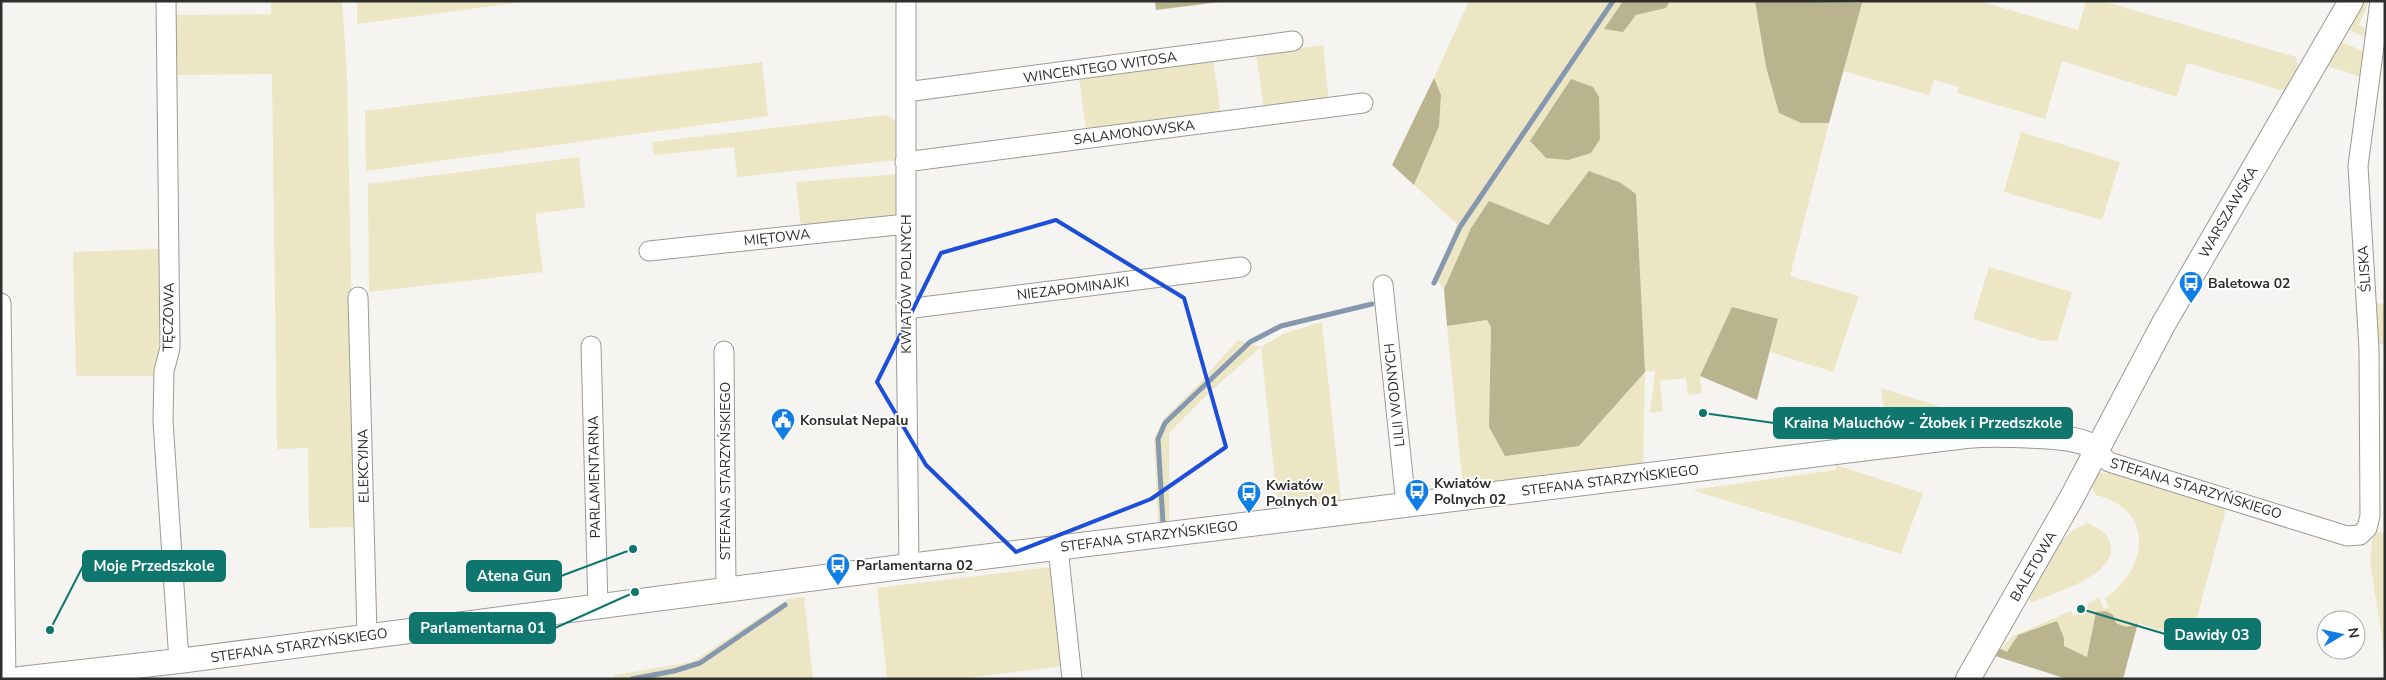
<svg xmlns="http://www.w3.org/2000/svg" width="2386" height="680" font-family="'Nunito Sans',sans-serif">
	<style>
		.green { fill: #ece6c4 }
		.forest { fill: #bab48e }
		.lines { fill: none; stroke-linecap: round; stroke-linejoin: round }
		.stream { stroke: #8698ae; stroke-width: 5 }
		.minor-casing { stroke: #9b9a96; stroke-width: 21 }
		.tertiary-casing { stroke: #9b9a96; stroke-width: 26 }
		.minor { stroke: #fff; stroke-width: 19 }
		.tertiary { stroke: #fff; stroke-width: 24 }
		.marked { fill: none; stroke: #1d4ed8; stroke-width: 4; stroke-linejoin: round }
		.labels { text-anchor: middle; stroke-width: 4; stroke-linejoin: round; paint-order: stroke }
		.street-label { font-size: 14px; fill: #2e2e2d; stroke: #fff }
		.poi-label { font-size: 14px; font-weight: bold; fill: #2e2e2d; stroke: #fff; text-anchor: start }
		.leader { fill: none; stroke: #0f766e; stroke-width: 2 }
		.callout-dot { fill: #0f766e; stroke: #fff; stroke-width: 2 }
		.callout { fill: #0f766e; stroke: #0f766e; stroke-width: 2 }
		.callout-label { font-size: 15px; text-anchor: middle; font-weight: bold; fill: #fff }
	</style>
	<rect width="100%" height="100%" fill="#f5f4f0"/>
	<!-- green -->
	<path class="green" d="M271,1H342L347,74L356,527L309,528L308,448L277,449L272,74L175,75V15L271,14Z
		M357,1H530L357,24Z
		M1469,1H1623L1604,29L1636,15L1666,8L1670,1H1755L1766,67L1779,113L1801,123H1829L1790,276L1859,296L1833,372L1770,352L1778,319L1700,376L1702,393L1688,395L1686,378L1660,381L1663,411L1650,413L1655,371L1645,372L1643,467L1463,488L1447,326L1487,320L1491,327L1489,427L1590,171L1548,225L1471,228L1444,289L1435,278L1457,224L1414,185L1439,126L1441,95L1434,78Z
		M1859,1H1979L2078,30L2086,1H2102L2296,57L2298,67L2285,91L2187,63L2177,97L2062,61L2045,119L1957,93L1959,87L1934,80L1929,95L1843,71L1861,3Z
		M2361,1H2369L2359,25L2370,30L2366,38L2347,29Z
		M2342,42L2367,53L2364,78L2328,66Z
		M1323,45L1329,102L1264,109L1256,54Z
		M1213,59L1221,115L1086,131L1079,76Z
		M762,62L768,116L366,171L365,111Z
		M885,115L899,122L897,160L737,177L734,147L654,155L652,142Z
		M2021,132L2120,162L2102,220L2004,192Z
		M579,157L585,207L535,214L543,272L369,292L368,184Z
		M900,174V220L801,228L796,182Z
		M159,249V351L155,365L157,376H76L73,252Z
		M1989,267L2072,292L2057,342L2052,340L2043,341L1973,319Z
		M2374,302L2385,305V345L2374,342Z
		M1322,322L1341,501L1278,509L1261,347L1212,390L1169,433V521L1158,522L1154,440L1164,418L1197,386L1238,340L1261,347L1285,333Z
		M1881,388L1981,420L1972,424L1887,434Z
		M1836,465L1923,493L1901,554L1692,490L1836,470Z
		M2110,471L2227,505L2191,640L2138,623C2129,628 2125,627 2115,623L2113,615L2106,611L2096,612L2087,657L2064,646L2007,652L2001,649L2013,636L2071,611L2073,615L2088,609L2087,604L2099,598L2104,609L2109,607L2105,598C2149,568 2155,509 2096,495L2091,487L2099,472L2107,474Z
		M2086,522C2092,526 2102,529 2106,535C2132,571 2054,593 2031,603L2029,598C2041,577 2061,528 2085,525Z
		M2373,530L2385,533V657L2370,561Z
		M1052,567L1064,666L957,679H887L877,588Z
		M804,597L813,679H611L616,675L692,662L788,599Z"/>
	<!-- forest -->
	<path class="forest" d="M1155,1H1228L1156,10Z
		M1623,1H1670L1666,8L1636,15L1623,32L1604,29Z
		M1755,1L1862,3L1829,123H1801L1779,113L1766,67Z
		M1434,78L1441,95L1439,126L1414,185L1392,165Z
		M1571,79L1593,87L1599,97L1600,139L1591,153L1568,160L1546,158L1530,141Z
		M1589,171L1621,183L1636,194L1645,372L1579,446L1505,456L1489,427L1491,327L1487,320L1447,326L1444,289L1471,228L1489,201L1548,225Z
		M1732,307L1778,319L1757,400L1700,376Z
		M2106,611L2113,615L2116,623C2125,627 2129,628 2138,623L2123,679H2067L1992,655L2001,649L2007,652L2018,635L2057,621L2064,638V646L2087,657L2096,612Z"/>
	<g class="lines">
		<!-- stream -->
		<path class="stream" d="M1434,283L1460,227L1613,1
			M1163,523L1158,439L1165,423L1250,342L1281,326L1372,304
			M632,679L674,671L700,663L785,605"/>
		<defs>
			<path id="minor" d="M166,1L170,348L164,371L163,421L179,661
				M906,1V309L909,566
				M906,92L1293,41
				M905,162L1363,103
				M649,251L906,224
				M1383,285L1406,505
				M358,297L367,635
				M1,303L6,679
				M906,309L1241,267
				M591,346L598,607
				M724,351L726,591
				M2096,451L2109,462L2347,536L2360,535L2367,528L2370,516L2369,349L2358,166L2380,1
				M1058,548L1072,679"/>
			<path id="tertiary" d="M20,679L179,661L909,566L1966,436C1988,434 2069,434 2087,444C2090,445 2093,449 2096,451
				M1968,679L2071,499L2164,323L2351,1"/>
		</defs>
		<!-- minor casing -->
		<use href="#minor" class="minor-casing"/>
		<!-- tertiary casing -->
		<use href="#tertiary" class="tertiary-casing"/>
		<!-- minor -->
		<use href="#minor" class="minor"/>
		<!-- tertiary -->
		<use href="#tertiary" class="tertiary"/>
	</g>
	<!-- marked area -->
	<path class="marked" d="M1056,220L1184,298L1226,447L1151,499L1016,552L926,465L877,382L941,253Z"/>
	<!-- icons -->
	<defs>
		<symbol id="bus-pin" viewBox="-11 -11 22 30"><path d="M0 17L-7.5 6A9.5 9.5 0 1 1 7.5 6Z" fill="#107ee5" stroke="#fff"/><path d="M-5-6H5V4H4V6H2V4H-2V6H-4V4H-5ZM-3.5-4V0h7V-4ZM-3.5 1.2v1.5H-2V1.2ZM2 1.2v1.5H3.5V1.2Z" fill="#fff"/></symbol>
		<symbol id="civic-pin" viewBox="-11 -11 22 30"><path d="M0 17L-7.5 6A9.5 9.5 0 1 1 7.5 6Z" fill="#107ee5" stroke="#fff"/><path d="M-.6-6.5H3V-4.5H.6V-3L4-1V1h2V6H-6V1h2V-1L-.6-3ZM-1.2 2.5V6h2.4V2.5Z" fill="#fff"/></symbol>
	</defs>
	<g fill-rule="evenodd">
		<use href="#bus-pin" x="2177" y="269" width="28" height="38"/>
		<use href="#civic-pin" x="769" y="406" width="28" height="38"/>
		<use href="#bus-pin" x="1403" y="477" width="28" height="38"/>
		<use href="#bus-pin" x="1235" y="479" width="28" height="38"/>
		<use href="#bus-pin" x="824" y="551" width="28" height="38"/>
	</g>
	<g class="labels">
		<!-- street labels -->
		<g class="street-label">
			<text transform="translate(1100 67) rotate(-8)" y="5">WINCENTEGO WITOSA</text>
			<text transform="translate(1134 132) rotate(-7)" y="5">SALAMONOWSKA</text>
			<text transform="translate(2228 212) rotate(-60)" y="5">WARSZAWSKA</text>
			<text transform="translate(777 237) rotate(-6)" y="5">MIĘTOWA</text>
			<text transform="translate(2364 269) rotate(-94)" y="5">ŚLISKA</text>
			<text transform="translate(906 284) rotate(-90)" y="5">KWIATÓW POLNYCH</text>
			<text transform="translate(1073 288) rotate(-7)" y="5">NIEZAPOMINAJKI</text>
			<text transform="translate(168 317) rotate(-89)" y="5">TĘCZOWA</text>
			<text transform="translate(1394 395) rotate(-96)" y="5">LILII WODNYCH</text>
			<text transform="translate(363 466) rotate(-91)" y="5">ELEKCYJNA</text>
			<text transform="translate(725 471) rotate(-90)" y="5">STEFANA STARZYŃSKIEGO</text>
			<text transform="translate(594 477) rotate(-91)" y="5">PARLAMENTARNA</text>
			<text transform="translate(1610 480) rotate(-7)" y="5">STEFANA STARZYŃSKIEGO</text>
			<text transform="translate(2196 488) rotate(17)" y="5">STEFANA STARZYŃSKIEGO</text>
			<text transform="translate(1149 536) rotate(-7)" y="5">STEFANA STARZYŃSKIEGO</text>
			<text transform="translate(2033 566) rotate(-60)" y="5">BALETOWA</text>
			<text transform="translate(299 645) rotate(-8)" y="5">STEFANA STARZYŃSKIEGO</text>
		</g>
		<!-- poi labels -->
		<g class="poi-label">
			<text x="2208" y="288">Baletowa 02</text>
			<text x="800" y="425">Konsulat Nepalu</text>
			<text x="1434" y="488">Kwiatów<tspan x="1434" dy="16">Polnych 02</tspan></text>
			<text x="1266" y="490">Kwiatów<tspan x="1266" dy="16">Polnych 01</tspan></text>
			<text x="856" y="570">Parlamentarna 02</text>
		</g>
	</g>
	<!-- callouts -->
	<path class="leader" d="M1703 413L1774 423M50 630L83 566M633 549L561 576M635 592L555 628M2081 609L2165 634"/>
	<g class="callout-dot">
		<circle cx="1703" cy="413" r="5"/>
		<circle cx="50" cy="630" r="5"/>
		<circle cx="633" cy="549" r="5"/>
		<circle cx="635" cy="592" r="5"/>
		<circle cx="2081" cy="609" r="5"/>
	</g>
	<g class="callout">
		<rect x="1774" y="408" width="298" height="30" rx="5"/>
		<rect x="83" y="551" width="142" height="30" rx="5"/>
		<rect x="467" y="561" width="94" height="30" rx="5"/>
		<rect x="410" y="613" width="145" height="30" rx="5"/>
		<rect x="2165" y="619" width="95" height="30" rx="5"/>
	</g>
	<g class="callout-label">
		<text x="1923" y="428">Kraina Maluchów - Żłobek i Przedszkole</text>
		<text x="154" y="571">Moje Przedszkole</text>
		<text x="514" y="581">Atena Gun</text>
		<text x="483" y="633">Parlamentarna 01</text>
		<text x="2212" y="640">Dawidy 03</text>
	</g>
	<!-- border -->
	<rect width="2386" height="680" fill="none" stroke="#2e2e2d" stroke-width="5"/>
	<!-- north arrow -->
	<g transform="translate(2341 635) rotate(81)"><circle r="24" fill="#ffffff" stroke="#ababab"/>
	<path d="M0-4L9 19L0 12L-9 19Z" fill="#107ee5"/>
	<text y="-8" font-size="14" font-weight="bold" text-anchor="middle" fill="#2e2e2d">N</text>
	</g>
</svg>
